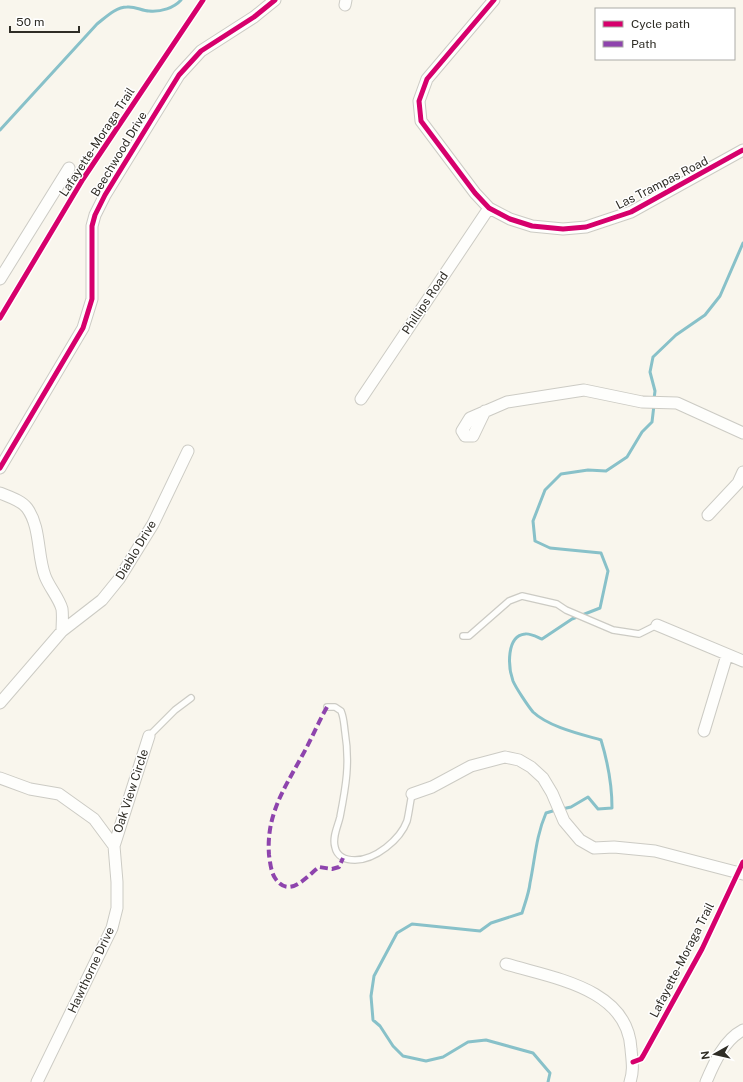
<svg xmlns="http://www.w3.org/2000/svg" width="743" height="1082" font-family="'Public Sans',sans-serif">
	<style>
		.lines { fill: none; stroke-linecap: round; stroke-linejoin: round }
		.stream { stroke: #88c1c9; stroke-width: 3 }
		.lane-casing { stroke: #cccbc4; stroke-width: 8 }
		.street-casing { stroke: #cccbc4; stroke-width: 13 }
		.lane { stroke: #fefefc; stroke-width: 5.5 }
		.street { stroke: #fefefc; stroke-width: 11 }
		.quiet { stroke: #8e44ad; stroke-width: 4; stroke-dasharray: 8 4; stroke-linecap: butt }
		.cycleway-casing { stroke: #fff; stroke-width: 8 }
		.cycleway { stroke: #d6006c; stroke-width: 5 }
		.labels { text-anchor: middle; stroke-width: 3; stroke-linejoin: round; paint-order: stroke }
		.street-label { font-size: 12px; fill: #2f2d26; stroke: #fff }
	</style>
	<rect width="100%" height="100%" fill="#f9f6ed"/>
	<g class="lines">
		<!-- stream -->
		<path class="stream" d="M0,130L97,24C106,17 116,7 127,7C135,6 142,11 149,11C161,12 174,8 181,0
			M654,399L655,391L650,372L653,357L676,335L705,315L720,296L743,243
			M562,809L571,807L588,797L598,809L612,808C612,784 608,763 601,740C580,734 549,727 533,712C528,706 516,688 513,681C508,667 506,636 525,634C530,633 537,637 542,639L572,619L600,608L608,571L601,553L550,548L535,541L533,521L545,490L561,474L588,470L606,471L627,457L642,432L652,422L654,405
			M548,1082L550,1073L533,1053L486,1040L468,1042L443,1057L426,1061L403,1056L393,1046L380,1026L373,1020L371,996L374,976L397,933L412,924L480,931L491,923L522,913C525,903 529,893 530,883C535,859 536,836 546,813L556,810"/>
		<defs>
			<path id="lane" d="M463,636H469L509,601L522,596L557,604L566,610L613,630L639,634L657,625
				M327,707H335L341,711C344,718 344,725 345,732C350,763 346,786 340,817C338,826 332,837 335,847C337,857 346,860 355,860C375,860 400,840 407,821C409,813 410,803 412,794
				M149,736L175,710L191,698"/>
			<path id="street" d="M494,0L427,79L419,101L421,121L475,193L489,208L510,219L532,226L563,229L586,227L631,212L743,150
				M345,5L346,0
				M0,279L69,168
				M361,399L489,208
				M485,411L473,436H465L462,431L470,418L507,402L584,390L642,402L677,403L743,433
				M0,468L83,328L92,299V226L95,215L105,195L179,75L201,51L254,17L275,0
				M0,493C9,497 21,500 27,508C41,527 37,555 45,576C49,587 59,598 62,609C63,617 62,624 62,631
				M708,515L738,483L743,472
				M657,625L743,661
				M0,703L62,631L102,600L119,579L153,524L188,451
				M704,731L727,655
				M0,778L30,789L59,794L94,819L114,846L117,882V908L112,928L37,1082
				M412,794L432,787L471,766L505,757L519,760L531,767L543,778L552,793L564,821L580,840L594,848L614,847L655,851L743,874
				M114,846L149,736
				M506,964C552,978 628,988 631,1049C632,1061 634,1070 630,1082
				M706,1082C714,1063 724,1040 743,1030"/>
		</defs>
		<!-- lane casing -->
		<use href="#lane" class="lane-casing"/>
		<!-- street casing -->
		<use href="#street" class="street-casing"/>
		<!-- lane -->
		<use href="#lane" class="lane"/>
		<!-- street -->
		<use href="#street" class="street"/>
		<!-- quiet -->
		<path class="quiet" d="M327,707C318,723 311,740 302,756C284,789 266,815 269,855C270,862 271,872 275,878C289,899 305,878 319,867L332,869L339,867L343,858"/>
		<defs>
			<path id="cycleway" d="M494,0L427,79L419,101L421,121L475,193L489,208L510,219L532,226L563,229L586,227L631,212L743,150
				M0,318L83,179L203,0
				M0,468L83,328L92,299V226L95,215L105,195L179,75L201,51L254,17L275,0
				M633,1062L641,1059L643,1056L702,949L743,862"/>
		</defs>
		<!-- cycleway casing -->
		<use href="#cycleway" class="cycleway-casing"/>
		<!-- cycleway -->
		<use href="#cycleway" class="cycleway"/>
	</g>
	<g class="labels">
		<!-- street labels -->
		<g class="street-label">
			<text transform="translate(97 142) rotate(-57)" y="4">Lafayette-Moraga Trail</text>
			<text transform="translate(119 154) rotate(-59)" y="4">Beechwood Drive</text>
			<text transform="translate(662 183) rotate(-27)" y="4">Las Trampas Road</text>
			<text transform="translate(425 303) rotate(-56)" y="4">Phillips Road</text>
			<text transform="translate(136 550) rotate(-59)" y="4">Diablo Drive</text>
			<text transform="translate(131 791) rotate(-72)" y="4">Oak View Circle</text>
			<text transform="translate(682 960) rotate(-63)" y="4">Lafayette-Moraga Trail</text>
			<text transform="translate(91 970) rotate(-65)" y="4">Hawthorne Drive</text>
		</g>
	</g>
	<!-- legend -->
	<rect x="595" y="8" width="140" height="52" fill="#ffffff" stroke="#acaba8"/>
	<rect x="603" y="21" width="20" height="6" fill="#d6006c" stroke="#acaba8"/>
	<text x="631" y="28" font-size="12" fill="#2f2d26">Cycle path</text>
	<rect x="603" y="41" width="20" height="6" fill="#8e44ad" stroke="#acaba8"/>
	<text x="631" y="48" font-size="12" fill="#2f2d26">Path</text>
	<!-- north arrow -->
	<g transform="translate(715 1054) rotate(262)" stroke="#ffffff" stroke-width="3" paint-order="stroke">
	<path d="M0-3L7 15L0 10L-7 15Z" fill="#2f2d26"/>
	<text y="-6" font-size="11" font-weight="bold" text-anchor="middle" fill="#2f2d26">N</text>
	</g>
	<!-- scale -->
	<path d="M10 26v6h69v-6" fill="none" stroke="#2f2d26" stroke-width="2"/>
	<text x="16" y="26" font-size="12" fill="#2f2d26" stroke="#ffffff" stroke-width="3" paint-order="stroke">50 m</text>
</svg>
